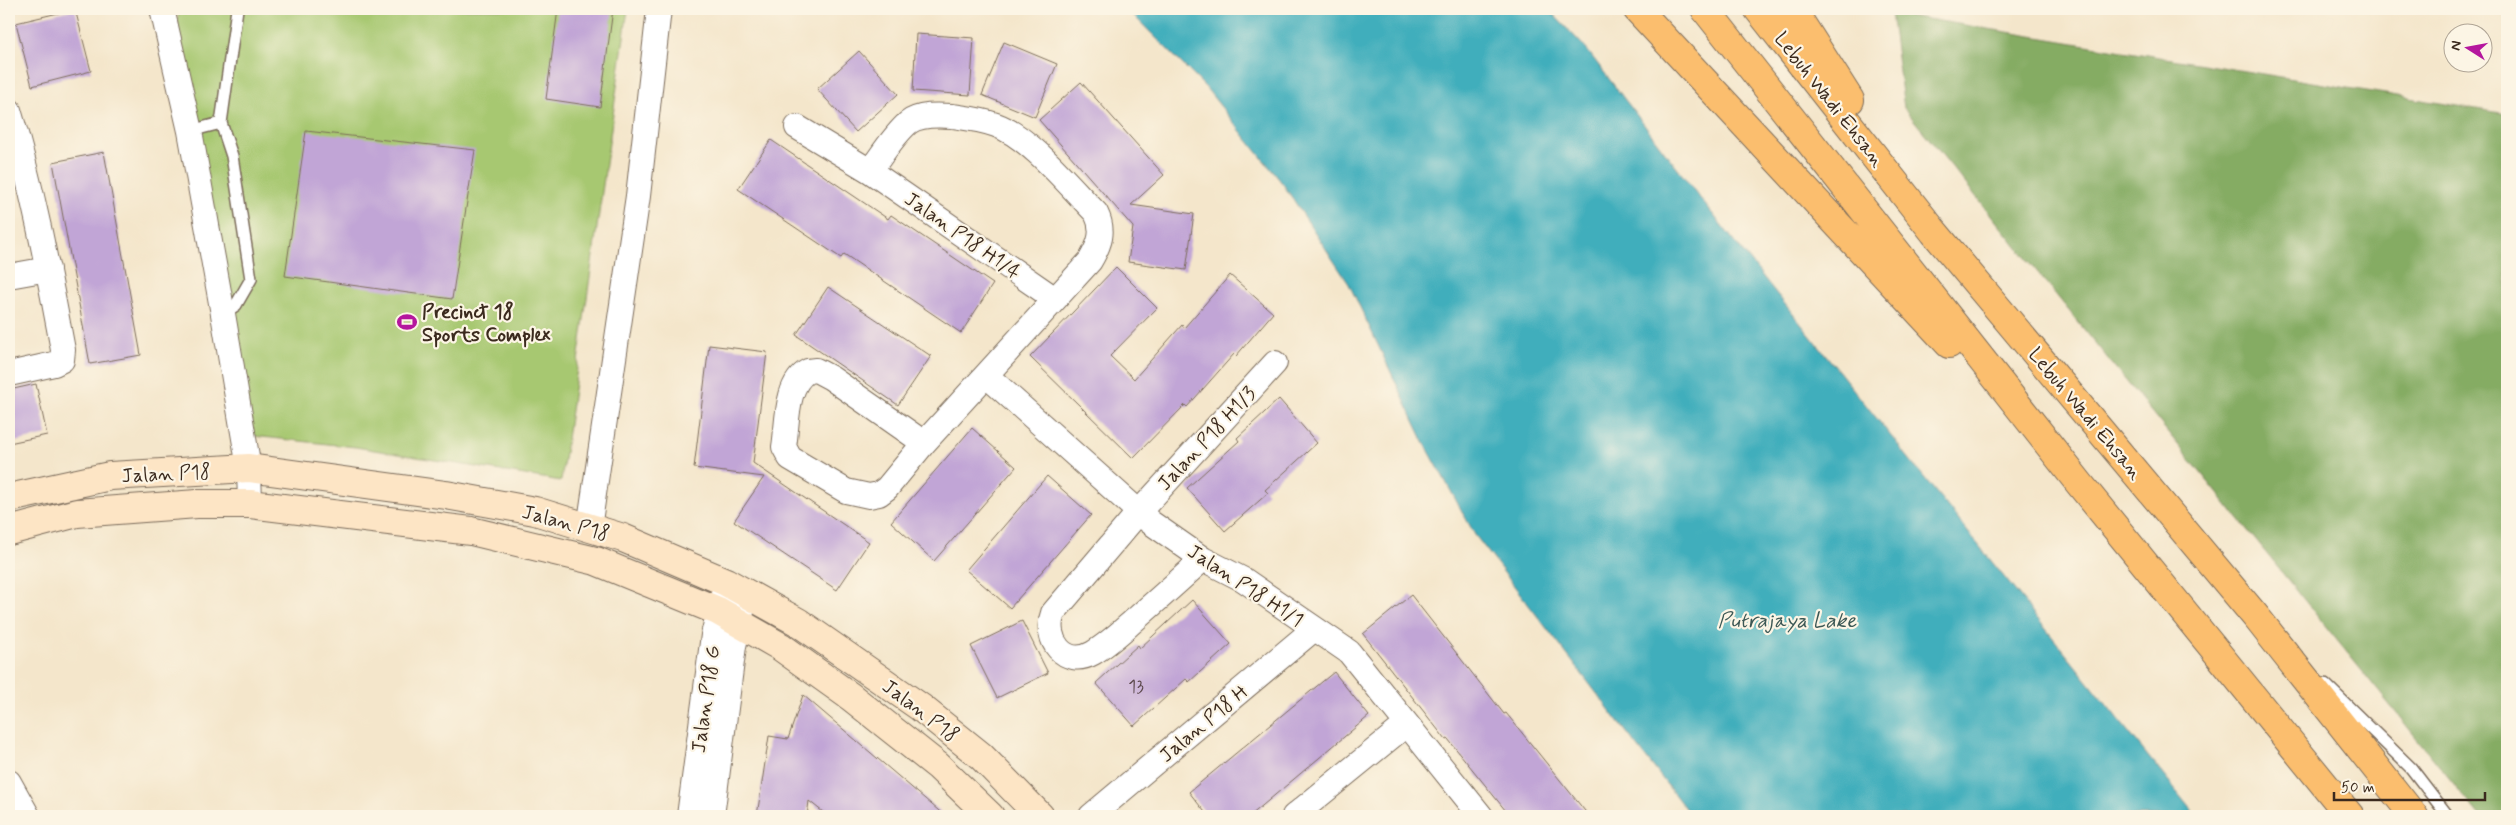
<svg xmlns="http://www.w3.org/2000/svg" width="2516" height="825" font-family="Mynerve,sans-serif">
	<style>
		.green { fill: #a7c871; stroke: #717948 }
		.forest { fill: #85ac63; stroke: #606b40 }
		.water { fill: #3faebc; stroke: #3d6c6d }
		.building { fill: #c1a5d6 }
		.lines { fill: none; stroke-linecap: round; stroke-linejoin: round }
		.lane-casing { stroke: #7c6c5b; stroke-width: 14 }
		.street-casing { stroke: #7c6c5b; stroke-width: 26 }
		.secondary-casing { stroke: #7c6c5b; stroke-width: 30 }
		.primary-casing { stroke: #7c6c5b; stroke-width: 30 }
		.lane { stroke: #fff; stroke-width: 11 }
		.street { stroke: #fff; stroke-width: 24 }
		.secondary { stroke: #fde5c5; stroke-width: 28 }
		.primary { stroke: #fbbe6e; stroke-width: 28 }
		.labels { text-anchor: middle; stroke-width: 4.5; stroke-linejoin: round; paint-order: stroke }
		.number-label { font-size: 18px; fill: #5c494c }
		.street-label { font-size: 20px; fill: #3b2a1e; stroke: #fcf5e5 }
		.poi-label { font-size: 20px; font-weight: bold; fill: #3b2a1e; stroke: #fcf5e5; text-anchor: start }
		.water-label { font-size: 21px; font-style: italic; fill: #3c5855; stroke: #fcf5e5 }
	</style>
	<rect width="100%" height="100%" fill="#fcf5e5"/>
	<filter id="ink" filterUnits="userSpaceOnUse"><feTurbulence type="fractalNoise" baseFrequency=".02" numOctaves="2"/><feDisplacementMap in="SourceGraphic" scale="10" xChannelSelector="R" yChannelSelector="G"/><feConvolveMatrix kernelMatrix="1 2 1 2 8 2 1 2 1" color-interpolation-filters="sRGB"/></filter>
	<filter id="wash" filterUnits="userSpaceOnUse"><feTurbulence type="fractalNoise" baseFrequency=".0096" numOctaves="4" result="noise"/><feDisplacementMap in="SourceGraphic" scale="20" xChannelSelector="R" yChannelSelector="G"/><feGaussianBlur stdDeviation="1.12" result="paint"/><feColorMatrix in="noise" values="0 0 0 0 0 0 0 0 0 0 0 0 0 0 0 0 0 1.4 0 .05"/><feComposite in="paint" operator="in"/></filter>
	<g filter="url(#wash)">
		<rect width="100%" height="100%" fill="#f4e6cb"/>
		<!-- green -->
		<path class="green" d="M178,9H628L561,481L356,447L253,436L178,30Z"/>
		<!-- forest -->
		<path class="forest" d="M1891,13L2507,114V816H2480L1904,108Z"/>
		<!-- water -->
		<path class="water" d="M1127,9H1548L1584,46L1703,202L2196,816H1691L1475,535L1424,442L1349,284L1283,184L1206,88Z"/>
		<g id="blocks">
			<!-- building -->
			<path class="building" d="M75,9L91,71L32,86L16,23Z
				M558,9H613L600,107L546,99Z
				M916,34L974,38L970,95L913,91Z
				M1004,42L1057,64L1035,117L982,95Z
				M859,51L898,94L856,132L817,89Z
				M1081,82L1164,175L1131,205L1194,214L1186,270L1128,262L1133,227L1039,120Z
				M306,131L475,150L452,299L285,276Z
				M771,140L888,219L891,215L993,284L961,333L844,254L841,258L738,189Z
				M104,152L141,355L90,364L53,162Z
				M1116,267L1157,308L1110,356L1134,379L1182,325L1184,328L1230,275L1273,313L1236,356L1234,354L1187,407L1185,405L1133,458L1030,357Z
				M828,287L931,356L898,405L796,335Z
				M709,345L767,352L753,463L869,542L837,590L734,521L764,477L694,468Z
				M36,384L47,435L9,443V390Z
				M1279,399L1317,443L1265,490L1268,493L1225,531L1187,488L1239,441L1237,438Z
				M972,428L1016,467L934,561L891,522Z
				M1047,476L1091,515L1010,608L966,570Z
				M1411,595L1504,714L1506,713L1589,816H1510L1448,739L1446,740L1363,634Z
				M1192,600L1231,644L1189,682L1186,679L1134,726L1096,683L1138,645L1140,648Z
				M1022,621L1048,673L997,698L971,646Z
				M1334,672L1369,716L1250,816H1208L1189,792Z
				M803,695L945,816H828L809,801L807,816H757L769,736L788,739Z"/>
		</g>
	</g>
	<g filter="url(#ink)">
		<use href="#blocks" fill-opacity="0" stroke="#7c6c5b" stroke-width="1"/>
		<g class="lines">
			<defs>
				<path id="lane" d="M190,131L221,123
					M223,314L236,305L251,279L232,156L221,123L237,9
					M2325,684L2411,768L2448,816"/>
				<path id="street" d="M162,9L190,131L223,314L249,468L250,504
					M9,110C33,188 48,270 63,350L62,360L54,364L9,374
					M797,127L870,171L1055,299
					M870,171C882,155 893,136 908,123C919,114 938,115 952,116C966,118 982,120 996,125C1030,137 1070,187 1096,213C1105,231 1100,244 1090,261L924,443L887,488L879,494L869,496L846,491L790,458L784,447C788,423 785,384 808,371L816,370L831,378L924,443
					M9,276L48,269
					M987,376L1150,522L1203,559L1244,580L1349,652L1481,816
					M589,528L638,196L659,9
					M1203,559C1182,578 1160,598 1138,617C1124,629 1110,643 1093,653C1065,669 1043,639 1053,613L1138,513L1275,363
					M9,782L28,816
					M689,816L713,635L726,582
					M712,816L734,646L746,594
					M1091,816L1314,629
					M1294,816L1407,724"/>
				<path id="secondary" d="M9,498L110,476L249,468L446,495L535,511L623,538L726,582L798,622L920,707L981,756L1040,816
					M9,531L77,513L197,504H250L471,531L596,561L718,611L781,647L851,697L938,766L990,816"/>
				<path id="primary" d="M1637,9L1949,344
					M1705,9L2079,483L2350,816
					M1758,9L1934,232L2257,618L2414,816
					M1792,9L1850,100"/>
			</defs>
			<!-- lane casing -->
			<use href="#lane" class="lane-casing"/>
			<!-- street casing -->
			<use href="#street" class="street-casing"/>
			<!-- secondary casing -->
			<use href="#secondary" class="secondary-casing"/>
			<!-- primary casing -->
			<use href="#primary" class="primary-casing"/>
			<!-- lane -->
			<use href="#lane" class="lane"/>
			<!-- street -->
			<use href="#street" class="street"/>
			<!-- secondary -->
			<use href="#secondary" class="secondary"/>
			<!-- primary -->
			<use href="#primary" class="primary"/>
		</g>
	</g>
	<!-- icons -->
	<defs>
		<symbol id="stadium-bare" viewBox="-9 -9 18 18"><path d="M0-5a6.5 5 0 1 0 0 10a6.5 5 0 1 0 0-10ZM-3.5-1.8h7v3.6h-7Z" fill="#b5179e" stroke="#fcf5e5" stroke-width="2.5" paint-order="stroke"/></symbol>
	</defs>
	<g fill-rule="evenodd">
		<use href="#stadium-bare" x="393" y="308" width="28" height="28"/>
	</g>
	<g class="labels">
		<!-- number labels -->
		<g class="number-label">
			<text x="1136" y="692">13</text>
		</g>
		<!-- street labels -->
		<g class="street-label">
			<text transform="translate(1830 99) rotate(52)" y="7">Lebuh Wadi Ehsan</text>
			<text transform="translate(963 235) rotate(35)" y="7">Jalan P18 H1/4</text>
			<text transform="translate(2086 413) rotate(50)" y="7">Lebuh Wadi Ehsan</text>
			<text transform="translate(1206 438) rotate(-47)" y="7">Jalan P18 H1/3</text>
			<text transform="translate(166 473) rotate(-3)" y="7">Jalan P18</text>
			<text transform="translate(566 522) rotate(15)" y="7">Jalan P18</text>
			<text transform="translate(1246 585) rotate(33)" y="7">Jalan P18 H1/1</text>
			<text transform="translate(705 699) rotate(-82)" y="7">Jalan P18 G</text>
			<text transform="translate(921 710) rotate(37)" y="7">Jalan P18</text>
			<text transform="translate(1203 723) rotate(-40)" y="7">Jalan P18 H</text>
		</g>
		<!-- poi labels -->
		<g class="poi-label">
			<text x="422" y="318">Precinct 18<tspan x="422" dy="23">Sports Complex</tspan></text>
		</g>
		<!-- water labels -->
		<g class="water-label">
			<text x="1787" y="627">Putrajaya Lake</text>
		</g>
	</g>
	<!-- margin -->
	<rect width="2516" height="825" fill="none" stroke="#fcf5e5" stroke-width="30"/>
	<!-- north arrow -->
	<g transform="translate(2468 48) rotate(281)"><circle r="24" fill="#fcf5e5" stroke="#afa495"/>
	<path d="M0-4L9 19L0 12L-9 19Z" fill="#b5179e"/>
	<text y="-8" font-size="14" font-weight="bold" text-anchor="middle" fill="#3b2a1e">N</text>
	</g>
	<!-- scale -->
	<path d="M2334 792v8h151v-8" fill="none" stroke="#3b2a1e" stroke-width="2.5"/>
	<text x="2341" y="792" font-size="15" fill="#3b2a1e" stroke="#fcf5e5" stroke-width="4" paint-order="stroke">50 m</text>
</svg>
